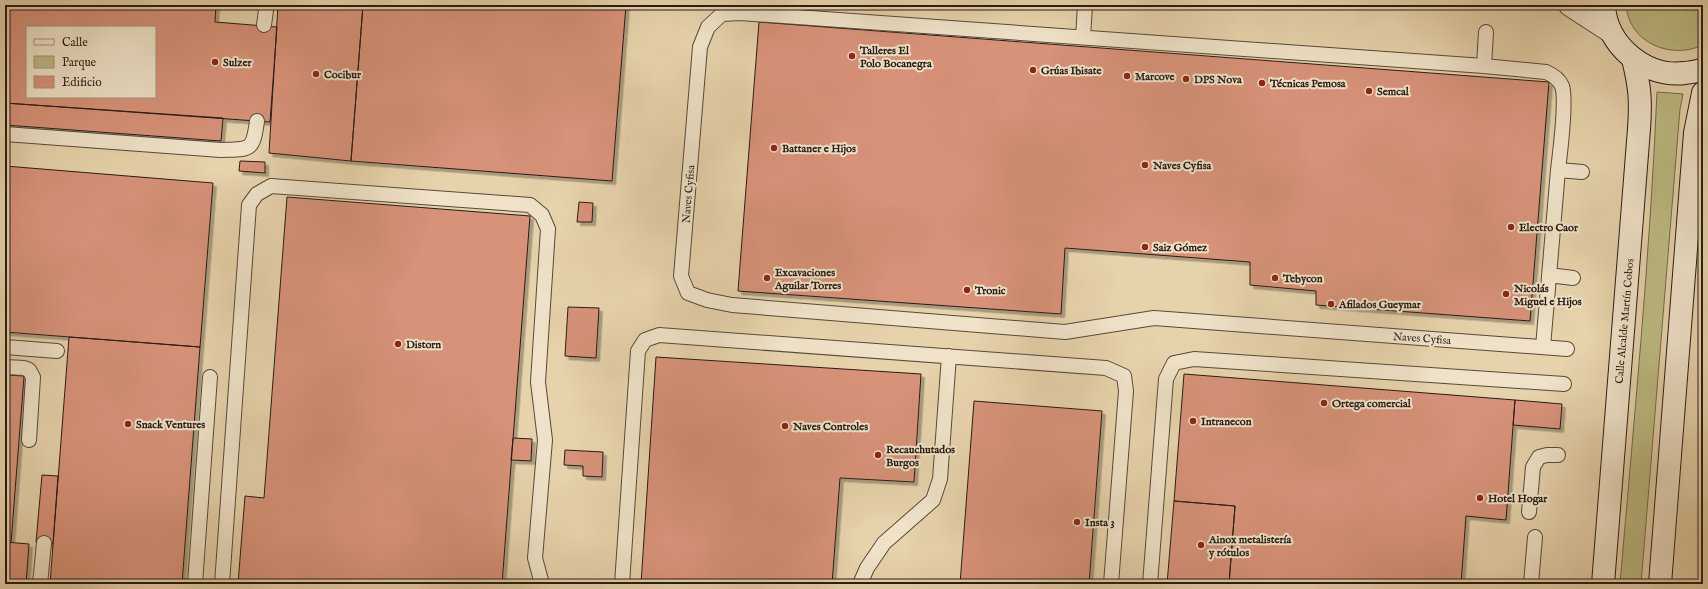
<svg xmlns="http://www.w3.org/2000/svg" width="1708" height="589" font-family="'IM FELL English',serif">
	<style>
		.green { fill: #bdba83; stroke: #736a4c }
		.building { fill: #d79279; stroke: #291b16; fill-rule: evenodd; filter: url(#shadow) }
		.lines { fill: none; stroke-linecap: round; stroke-linejoin: round }
		.lane-casing { stroke: #58493b; stroke-width: 16 }
		.street-casing { stroke: #58493b; stroke-width: 24 }
		.secondary-casing { stroke: #291b16; stroke-width: 24 }
		.lane { stroke: #efe2c8; stroke-width: 14 }
		.street { stroke: #efe2c8; stroke-width: 22 }
		.secondary { stroke: #efe2c8; stroke-width: 22 }
		.poi-dot { fill: #8f2418; stroke: #efe2c8; stroke-width: 1.5 }
		.labels { text-anchor: middle; stroke-width: 4; stroke-linejoin: round; paint-order: stroke }
		.poi-label { font-size: 11px; font-weight: bold; fill: #291b16; stroke: #efe2c8; text-anchor: start }
		.street-label { font-size: 11px; fill: #291b16; stroke: #efe2c8 }
	</style>
	<defs>
		<filter id="shadow"><feDropShadow dx="3.5" dy="3.5" stdDeviation="0" flood-color="#0004"/></filter>
	</defs>
	<rect width="100%" height="100%" fill="#e6d2ab"/>
	<filter id="stains"><feTurbulence type="fractalNoise" baseFrequency=".005" numOctaves="4"/><feColorMatrix values="0 0 0 0 .2 0 0 0 0 .09 0 0 0 0 .02 0 0 0 .5 -.17"/></filter>
	<radialGradient id="worn" r=".72"><stop offset=".6" stop-color="#630" stop-opacity="0"/><stop offset="1" stop-color="#630" stop-opacity=".3"/></radialGradient>
	<!-- green -->
	<path class="green" d="M1626,5H1703V45C1671,60 1629,43 1626,5Z
		M1657,92L1683,94L1680,109L1641,584H1620C1634,420 1650,256 1657,92Z"/>
	<!-- building -->
	<path class="building" d="M5,5H216L215,22L277,27L270,122L5,103ZM27,27H155V97H27Z
		M278,5H363L351,161L269,153Z
		M363,5H626L612,181L351,161Z
		M759,22L1549,82L1530,321L1316,305V291L1250,285V262L1065,248L1061,314L738,291Z
		M5,103L223,118L221,141L5,125Z
		M240,161L265,162V173L239,171Z
		M5,166L213,183L200,347L5,332Z
		M287,197L530,216L502,584H238L245,496L264,498Z
		M579,202L593,203L592,222H577Z
		M568,307L599,308L596,358L565,356Z
		M69,337L200,347L182,584H50Z
		M656,357L921,374L914,482L840,478L832,584H641Z
		M1184,374L1515,400L1506,520L1466,516L1461,584H1229L1235,506L1174,501Z
		M5,375L24,376L11,543L5,542Z
		M1515,400L1562,404L1560,429L1513,425Z
		M974,401L1102,411L1089,584H960Z
		M513,438L532,439L531,461L511,460Z
		M565,450L603,452L602,477L583,476V466L564,465Z
		M42,475L58,476L53,544L36,542Z
		M1174,501L1235,506L1229,584H1167Z
		M5,542L29,544L26,584H5Z"/>
	<g class="lines">
		<defs>
			<path id="lane" d="M264,5L266,10L264,25
				M1486,32L1484,66L740,13L722,14L708,27L700,47L681,276L688,293L707,300L732,305L1065,332L1154,318L1567,349
				M1083,37L1085,5
				M1484,66L1546,72C1553,75 1559,79 1562,86C1567,100 1560,153 1558,170
				M5,134L221,150C250,149 253,152 257,121
				M1549,275L1573,278
				M5,347L57,351
				M1543,347L1558,170L1582,172
				M5,367L24,368L29,370L33,377L29,440
				M1529,512L1533,467L1539,457L1547,455H1558
				M40,584L44,543
				M195,584L210,377
				M222,584L249,205L257,194L271,186L530,205L542,215L548,229L538,382L545,440L535,558L542,584
				M622,584L638,351L645,340L659,335L1106,368L1124,376L1126,391L1111,584
				M860,584L867,568L884,543L933,500L940,479L949,356
				M1150,584L1166,379L1174,363L1194,359L1564,384
				M1531,584L1535,537"/>
			<path id="street" d="M1570,5L1610,31"/>
			<path id="secondary" d="M1604,5C1606,45 1645,78 1685,73C1691,72 1697,72 1703,69
				M1603,584L1639,129C1641,101 1640,87 1633,59
				M1660,584L1695,133L1703,93"/>
		</defs>
		<!-- lane casing -->
		<use href="#lane" class="lane-casing"/>
		<!-- street casing -->
		<use href="#street" class="street-casing"/>
		<!-- secondary casing -->
		<use href="#secondary" class="secondary-casing"/>
		<!-- lane -->
		<use href="#lane" class="lane"/>
		<!-- street -->
		<use href="#street" class="street"/>
		<!-- secondary -->
		<use href="#secondary" class="secondary"/>
	</g>
	<!-- markers -->
	<g class="poi-dot">
		<circle cx="852" cy="56" r="4"/>
		<circle cx="215" cy="62" r="4"/>
		<circle cx="1033" cy="70" r="4"/>
		<circle cx="316" cy="74" r="4"/>
		<circle cx="1127" cy="76" r="4"/>
		<circle cx="1186" cy="79" r="4"/>
		<circle cx="1262" cy="83" r="4"/>
		<circle cx="1369" cy="91" r="4"/>
		<circle cx="774" cy="148" r="4"/>
		<circle cx="1145" cy="165" r="4"/>
		<circle cx="1511" cy="227" r="4"/>
		<circle cx="1145" cy="247" r="4"/>
		<circle cx="767" cy="278" r="4"/>
		<circle cx="1275" cy="278" r="4"/>
		<circle cx="967" cy="290" r="4"/>
		<circle cx="1506" cy="294" r="4"/>
		<circle cx="1331" cy="304" r="4"/>
		<circle cx="398" cy="344" r="4"/>
		<circle cx="1324" cy="403" r="4"/>
		<circle cx="1193" cy="421" r="4"/>
		<circle cx="128" cy="424" r="4"/>
		<circle cx="785" cy="426" r="4"/>
		<circle cx="878" cy="455" r="4"/>
		<circle cx="1480" cy="498" r="4"/>
		<circle cx="1077" cy="522" r="4"/>
		<circle cx="1201" cy="545" r="4"/>
	</g>
	<g class="labels">
		<!-- poi labels -->
		<g class="poi-label">
			<text x="860" y="54">Talleres El<tspan x="860" dy="13">Polo Bocanegra</tspan></text>
			<text x="223" y="66">Sulzer</text>
			<text x="1041" y="74">Grúas Ibisate</text>
			<text x="324" y="78">Cocibur</text>
			<text x="1135" y="80">Marcove</text>
			<text x="1194" y="83">DPS Nova</text>
			<text x="1270" y="87">Técnicas Pemosa</text>
			<text x="1377" y="95">Semcal</text>
			<text x="782" y="152">Battaner e Hijos</text>
			<text x="1153" y="169">Naves Cyfisa</text>
			<text x="1519" y="231">Electro Caor</text>
			<text x="1153" y="251">Saiz Gómez</text>
			<text x="775" y="276">Excavaciones<tspan x="775" dy="13">Aguilar Torres</tspan></text>
			<text x="1283" y="282">Tebycon</text>
			<text x="1514" y="292">Nicolás<tspan x="1514" dy="13">Miguel e Hijos</tspan></text>
			<text x="975" y="294">Tronic</text>
			<text x="1339" y="308">Afilados Gueymar</text>
			<text x="406" y="348">Distorn</text>
			<text x="1332" y="407">Ortega comercial</text>
			<text x="1201" y="425">Intranecon</text>
			<text x="136" y="428">Snack Ventures</text>
			<text x="793" y="430">Naves Controles</text>
			<text x="886" y="453">Recauchutados<tspan x="886" dy="13">Burgos</tspan></text>
			<text x="1488" y="502">Hotel Hogar</text>
			<text x="1085" y="526">Insta 3</text>
			<text x="1209" y="543">Ainox metalistería<tspan x="1209" dy="13">y rótulos</tspan></text>
		</g>
		<!-- street labels -->
		<g class="street-label">
			<text transform="translate(688 194) rotate(-85)" y="4">Naves Cyfisa</text>
			<text transform="translate(1624 321) rotate(-85)" y="4">Calle Alcalde Martín Cobos</text>
			<text transform="translate(1422 338) rotate(4)" y="4">Naves Cyfisa</text>
		</g>
	</g>
	<!-- margin -->
	<rect width="1708" height="589" fill="none" stroke="#e6d2ab" stroke-width="20"/>
	<rect x="6" y="6" width="1696" height="577" fill="none" stroke="#291b16" stroke-width="2"/>
	<rect x="10" y="10" width="1688" height="569" fill="none" stroke="#291b16"/>
	<!-- legend -->
	<rect x="26" y="26" width="130" height="72" fill="#efe2c8" stroke="#a09281"/>
	<rect x="34" y="39" width="20" height="6" fill="#efe2c8" stroke="#a09281"/>
	<text x="62" y="46" font-size="12" fill="#291b16">Calle</text>
	<rect x="34" y="56" width="20" height="12" fill="#bdba83" stroke="#a09281"/>
	<text x="62" y="66" font-size="12" fill="#291b16">Parque</text>
	<rect x="34" y="76" width="20" height="12" fill="#d79279" stroke="#a09281"/>
	<text x="62" y="86" font-size="12" fill="#291b16">Edificio</text>
	<rect width="100%" height="100%" filter="url(#stains)"/>
	<rect width="100%" height="100%" fill="url(#worn)"/>
</svg>
